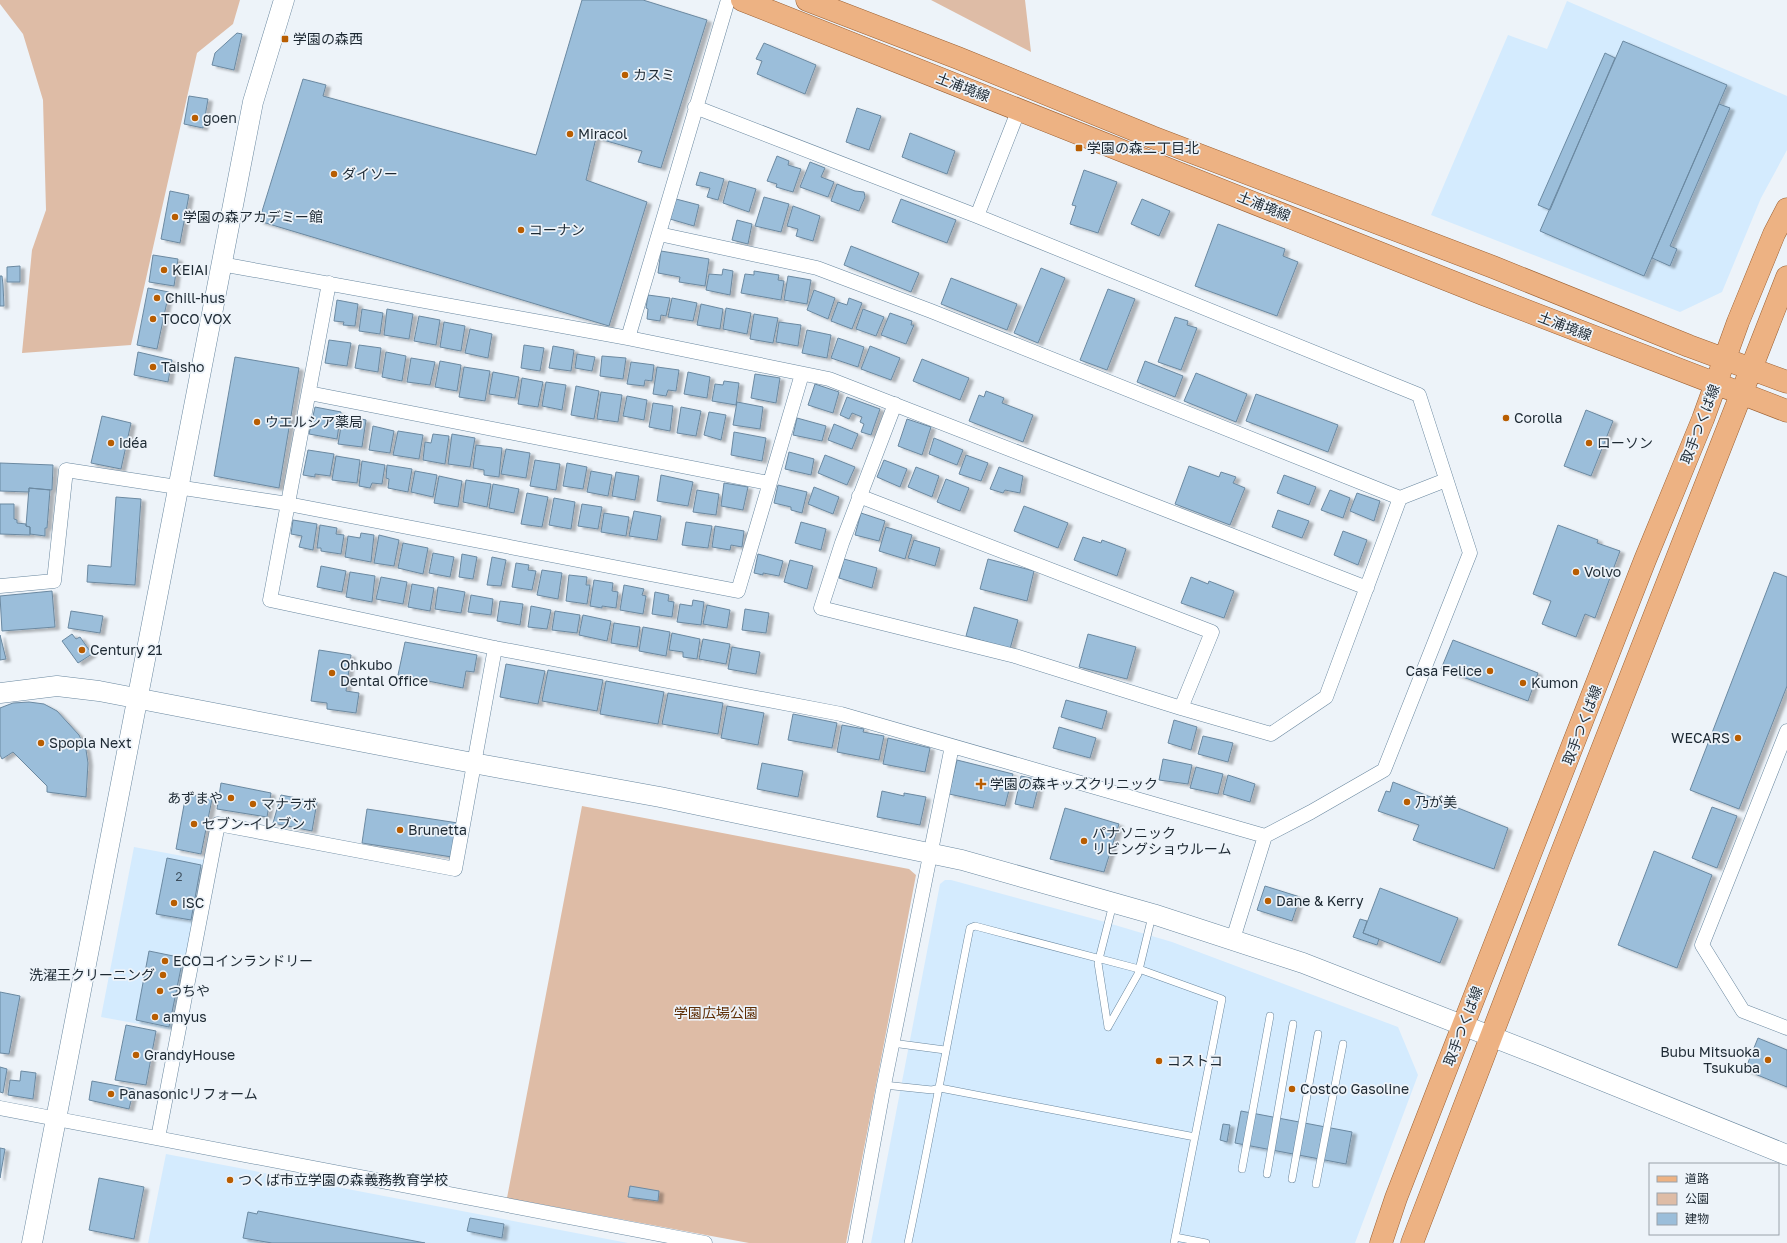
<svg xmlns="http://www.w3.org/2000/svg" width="1787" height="1243" font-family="'Golos Text','Noto Sans JP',sans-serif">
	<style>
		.built { fill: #d4ebfe }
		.green { fill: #debca6 }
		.building { fill: #9bbeda; stroke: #6b89a1; filter: url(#shadow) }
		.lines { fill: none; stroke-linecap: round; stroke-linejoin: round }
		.lane-casing { stroke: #69879f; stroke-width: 8 }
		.street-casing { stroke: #69879f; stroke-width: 15 }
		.secondary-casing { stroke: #69879f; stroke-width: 21 }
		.primary-casing { stroke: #9c6032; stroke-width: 23 }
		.lane { stroke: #fff; stroke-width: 7 }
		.street { stroke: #fff; stroke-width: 14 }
		.secondary { stroke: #fff; stroke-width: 20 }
		.primary { stroke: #edb283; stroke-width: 22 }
		.poi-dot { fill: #b85d01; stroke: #edf3f9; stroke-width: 1.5 }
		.labels { text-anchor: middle; stroke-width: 3.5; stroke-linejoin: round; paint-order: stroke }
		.number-label { font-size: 12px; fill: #3c4e5d }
		.poi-label { font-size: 14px; fill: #1d2933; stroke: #edf3f9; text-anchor: start }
		.street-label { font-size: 14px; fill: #1d2933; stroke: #edf3f9 }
		.park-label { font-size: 14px; fill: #5d2d04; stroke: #edf3f9 }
	</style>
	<defs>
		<filter id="shadow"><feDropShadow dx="4.5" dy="2.5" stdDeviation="1" flood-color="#0004"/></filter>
	</defs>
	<rect width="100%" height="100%" fill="#edf3f9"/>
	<!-- built -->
	<path class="built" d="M1567,1L1787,96V150L1761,198L1722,292L1680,312L1431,215L1508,35L1547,49Z
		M134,847L204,860L172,1030L101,1017Z
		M945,880H951L1098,920L1172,942L1398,1027L1418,1075L1355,1243H871L940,884Z
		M166,1154L628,1243H148Z"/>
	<!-- green -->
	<path class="green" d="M0,0H240L233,24L197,53L131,345L22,353L32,250L46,210L43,100L23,34L0,4Z
		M931,0H1025L1031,52Z
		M582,806L909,869L916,875L846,1243H749L507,1198Z"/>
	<!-- building -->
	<path class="building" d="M582,0H643L707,20L661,168L638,162L642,151L596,138L586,180L647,202L609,326L259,221L303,79L326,85L323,96L536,155Z
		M237,33L242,34L234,70L212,65L215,53Z
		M1623,41L1727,85L1644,276L1540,231Z
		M764,43L816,65L805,94L757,74L762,61L756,59Z
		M1605,53L1615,58L1550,210L1538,205Z
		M189,96L208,99L203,128L184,124Z
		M1719,104L1730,108L1670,246L1677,249L1670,266L1652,258Z
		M857,108L881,116L869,150L846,142Z
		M910,133L955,151L947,174L902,157Z
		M777,156L789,161L788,165L801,169L793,192L776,187L777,184L767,181Z
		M810,162L825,168L821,177L834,182L828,197L800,187Z
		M1084,170L1117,182L1098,233L1070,224L1076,206L1072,205Z
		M700,172L724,179L718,200L707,197L710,188L696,185Z
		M729,181L756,189L749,212L723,203Z
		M837,184L855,191L864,192L865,197L859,211L831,201Z
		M170,191L189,195L180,243L161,239Z
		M764,197L789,204L781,232L755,226Z
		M676,199L699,205L694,226L670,219Z
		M901,199L956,220L947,243L892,222Z
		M1142,199L1170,211L1159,236L1131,224Z
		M793,206L820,216L813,241L796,236L798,229L787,226Z
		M737,220L752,224L748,244L732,240Z
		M1218,224L1285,249L1283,256L1298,262L1277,316L1195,286Z
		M851,246L919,273L911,292L844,265Z
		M661,251L709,259L705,286L679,282L680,277L658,273Z
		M153,255L178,259L174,286L149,282Z
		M20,266V282H7V267Z
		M1041,268L1065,278L1038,343L1014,333Z
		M723,269L733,271L730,295L706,290L709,274L722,275Z
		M754,271L779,275L778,280L784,281L781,300L741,293L745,274L754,275Z
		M0,276H2L3,285L4,306H0Z
		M788,276L811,280L807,304L784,300Z
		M951,278L1017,304L1007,330L941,304Z
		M148,288L169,292L157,349L137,345Z
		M1108,289L1135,299L1107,370L1080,360Z
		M814,290L835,298L828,319L807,310Z
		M648,295L670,298L666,316L661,315L660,321L647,319L648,309L646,308Z
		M672,298L697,303L693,321L668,317Z
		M849,298L862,303L852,329L831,321L838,302L847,305Z
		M337,300L358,304L355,326L343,325L344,322L334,321Z
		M701,304L723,309L720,329L697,325Z
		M726,308L751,313L747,334L723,329Z
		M362,309L383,313L380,334L359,331Z
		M387,309L413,314L409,339L384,335Z
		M863,309L884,317L876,336L856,329Z
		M890,313L912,321L911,325H914L906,344L881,335Z
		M754,314L778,318L773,343L750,339Z
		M419,316L440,320L436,345L414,341Z
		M1175,317L1188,321L1187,325L1197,328L1181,370L1158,362Z
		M444,322L465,326L461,351L440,347Z
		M779,322L801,325L798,346L776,342Z
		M470,329L492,334L488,358L465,353Z
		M807,330L831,335L827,358L802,353Z
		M838,338L864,347L858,367L831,358Z
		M329,340L351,343L347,366L325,363Z
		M359,345L381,348L378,372L355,368Z
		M524,345L544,348L540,371L521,368Z
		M553,346L574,350L571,371L549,368Z
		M870,346L900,358L891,380L861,369Z
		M138,352L172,360L168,382L134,375Z
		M386,352L406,356L402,381L382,377Z
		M577,354L595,357L592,371L575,368Z
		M602,356L626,358L623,379L600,376Z
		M235,357L299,368L279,488L214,476Z
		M411,358L435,362L430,385L407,382Z
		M922,359L969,378L960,400L913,381Z
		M440,361L461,365L457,391L435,387Z
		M1145,361L1183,376L1175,397L1137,382Z
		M631,362L654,365L652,381L645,380L644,386L627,384Z
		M464,367L490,371L485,401L459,397Z
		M657,367L679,370L676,391L668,390L666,396L653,394Z
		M493,372L519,377L515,398L489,394Z
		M688,372L710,377L707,398L684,394Z
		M1196,373L1247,394L1236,422L1184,401Z
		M755,374L780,378L776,403L751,398Z
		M522,378L543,382L538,407L518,404Z
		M724,381L739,383L736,405L712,401L715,384L723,385Z
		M546,382L566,385L562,410L542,406Z
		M815,384L839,392L833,413L808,405Z
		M576,386L599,391L594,419L571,415Z
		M986,391L1004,398L1002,403L1033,415L1023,442L969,421L979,395L984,397Z
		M601,392L622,395L618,422L597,419Z
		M1256,394L1338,425L1328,452L1246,421Z
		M627,396L647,400L644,420L623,416Z
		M847,397L880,409L871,435L861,432L864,424L860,422L862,417L852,413L849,419L840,415Z
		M737,402L763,407L760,429L733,425Z
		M653,403L673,406L670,431L649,427Z
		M315,407L341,412L337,439L309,434Z
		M681,407L701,411L696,436L677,433Z
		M1586,410L1613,421L1591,476L1564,466Z
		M709,412L726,415L721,440L704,435Z
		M343,415L366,420L362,447L338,444Z
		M102,416L131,423L121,469L91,463Z
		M797,418L826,426L822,441L793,435Z
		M907,419L931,427L922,455L898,446Z
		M834,424L858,434L852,449L828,440Z
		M373,426L394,431L390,453L369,450Z
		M398,431L423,435L419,459L393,455Z
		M734,432L766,438L762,461L731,455Z
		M433,434L449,436L445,464L423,460L425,442L431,443Z
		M452,434L475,438L470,467L448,464Z
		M934,438L963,450L957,465L929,454Z
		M476,445L502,448L499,477L484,475V470L473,468Z
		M506,449L530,453L526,478L501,474Z
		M308,450L334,454L330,476L315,474V477L303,475Z
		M789,452L814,459L811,475L785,469Z
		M825,455L855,467L847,485L818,473Z
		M966,455L988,463L981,481L959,474Z
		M336,456L360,460L357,483L332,480Z
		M535,460L560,464L556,490L530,486Z
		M884,460L907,469L900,487L877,477Z
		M362,461L385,465L382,484L372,483L370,488L359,486Z
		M0,463L53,465L52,490L29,488V492L0,491Z
		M567,463L587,467L583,489L563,486Z
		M387,465L412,469L408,492L388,488L389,479L386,478Z
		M1189,466L1219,477L1221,472L1236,477L1233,483L1245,488L1230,525L1175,504Z
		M916,467L939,476L932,497L908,487Z
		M999,467L1023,476L1020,493L1005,490L1003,493L990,489Z
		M415,471L437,475L433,497L411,492Z
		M591,471L612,475L608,496L587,492Z
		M616,472L639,476L635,500L612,496Z
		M661,475L693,482L688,506L657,501Z
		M1284,475L1316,487L1309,505L1277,493Z
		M439,476L462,481L458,507L434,503Z
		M946,479L969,488L960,511L937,502Z
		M466,480L491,484L487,507L463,502Z
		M724,483L748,487L743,510L721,506Z
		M493,484L519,489L514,513L489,508Z
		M778,485L807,492L802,513L791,510V507L774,503Z
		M814,487L839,497L833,514L808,504Z
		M29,488L50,490L47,528H45V536L30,534V527L26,526Z
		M697,490L719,494L716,515L693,512Z
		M1330,490L1350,498L1343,518L1321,510Z
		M527,493L548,497L542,527L521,524Z
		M1357,493L1380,501L1374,521L1350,511Z
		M116,497L141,499L135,585L87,582L88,565L111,567Z
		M554,498L575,502L571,529L549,525Z
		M0,504H14V519L17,520V523L26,524V526L30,527V535L0,534Z
		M582,504L602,507L598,529L578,526Z
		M1024,506L1068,523L1058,548L1014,531Z
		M1278,510L1309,521L1302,538L1272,527Z
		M634,511L661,516L657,540L629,536Z
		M604,513L629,517L626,536L601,532Z
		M861,513L885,521L879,541L855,535Z
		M293,520L317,524L313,550L299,547L302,536L291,534Z
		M686,522L712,526L708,548L682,545Z
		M801,522L826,529L821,550L795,543Z
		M320,525L337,528L336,534L344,535L341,554L321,551V548H317Z
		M1558,525L1598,540L1597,543L1620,551L1595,618L1585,614L1576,637L1542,624L1551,601L1533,594Z
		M715,526L744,531L742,547L731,545L730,550L712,547Z
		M886,527L912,535L905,559L879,551Z
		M1343,531L1367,540L1358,565L1334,555Z
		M361,533L374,535L371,562L345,557L348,536L360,538Z
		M379,535L399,540L394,566L374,563Z
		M1083,537L1101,543L1102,540L1126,549L1117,576L1074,560Z
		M914,540L940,548L935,566L908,558Z
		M403,543L428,548L423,574L398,568Z
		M433,553L454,557L450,577L429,573Z
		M462,554L477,557L473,579L459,577Z
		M758,554L783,561L779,576L763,573V575L754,573Z
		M492,557L506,560L501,586L487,585Z
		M844,559L877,568L872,588L839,578Z
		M988,559L1034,571L1027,601L980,589Z
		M790,560L813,566L807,589L784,582Z
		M516,563L529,565L528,570L536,571L532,590L512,587Z
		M321,566L346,571L342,592L317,587Z
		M542,570L562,573L558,599L537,595Z
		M350,572L375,576L372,602L346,597Z
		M1774,572L1787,577V686L1739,809L1690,790Z
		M569,575L587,577L586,585H590L587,604L566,601Z
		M381,577L407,582L403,604L376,599Z
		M1191,577L1208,584L1209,581L1234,591L1224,618L1181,603Z
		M594,580L613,583L612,591L618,592L616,608L602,606V608L590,606Z
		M412,584L434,588L430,611L408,607Z
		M624,585L644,589L642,595L646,596L643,614L620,610Z
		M438,587L465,592L461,613L435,609Z
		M52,591L55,627L2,631L0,596Z
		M655,592L669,595L668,601L674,602L672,617L652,614Z
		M471,595L493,599L491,615L468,612Z
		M693,600L704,602L701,625L677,622L680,604L692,606Z
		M500,601L523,604L520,625L497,621Z
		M707,605L730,610L727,628L703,624Z
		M531,606L551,610L547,629L528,627Z
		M974,607L1018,620L1010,649L966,636Z
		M745,609L769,613L766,633L742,630Z
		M71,611L103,616L100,633L68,628Z
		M555,611L580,615L577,633L552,630Z
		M583,615L611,621L607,641L579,635Z
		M614,623L640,627L637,647L611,643Z
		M643,627L670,632L666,656L639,651Z
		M672,633L700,639L697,659L683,657V652L669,650Z
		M72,634L76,639L80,637L92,654L78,663L62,641Z
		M1088,634L1136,647L1127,679L1079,667Z
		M0,635L6,659L0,660Z
		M703,639L730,644L726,664L699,659Z
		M1453,640L1538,673L1528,701L1441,669Z
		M405,642L477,655L474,672L466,671L463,688L398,675Z
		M732,647L760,652L756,674L728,669Z
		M319,650L351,655L346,691L359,693L356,713L327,709V703L311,701Z
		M506,664L545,671L538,704L500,697Z
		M548,670L603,680L597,711L542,701Z
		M606,681L664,692L658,724L600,714Z
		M668,693L723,703L718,734L662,724Z
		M1066,700L1107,711L1102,729L1061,717Z
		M29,702L44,704L57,711L79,735L86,750L88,763L86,797L47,792V786L13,752L2,759L0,755V708L13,703Z
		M727,706L764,713L758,745L721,738Z
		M793,714L837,723L832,748L788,740Z
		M1174,720L1197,727L1191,750L1168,743Z
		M842,725L864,729L863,732L884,736L879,760L837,752Z
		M1059,727L1096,738L1090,758L1053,748Z
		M1203,736L1233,743L1228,762L1198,754Z
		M888,738L930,748L925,772L883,764Z
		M1163,759L1192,765L1188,784L1159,780Z
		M957,760L1013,774L1005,806L949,794Z
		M762,763L803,771L798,797L757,789Z
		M1196,767L1223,774L1218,794L1190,788Z
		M1228,775L1255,784L1250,802L1223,794Z
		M1021,776L1040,780L1033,808L1015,804Z
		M1393,782L1508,828L1494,869L1413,840L1419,825L1378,811L1386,791L1390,792Z
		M221,783L271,793L267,817L217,809Z
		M882,791L904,796V793L926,797L920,825L877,817Z
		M186,794L212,799L201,854L176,849Z
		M281,795L317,802L312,831L273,823Z
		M1712,807L1737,816L1717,868L1692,858Z
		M1065,808L1119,824L1104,872L1050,859Z
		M367,809L458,823L452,857L362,843Z
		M1654,851L1712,875L1677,968L1618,945Z
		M167,858L201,865L191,920L156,914Z
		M1265,886L1300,897L1292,921L1257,910Z
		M1380,888L1458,918L1440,963L1363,933Z
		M1360,919L1367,921L1363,933L1379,939L1377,945L1353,937Z
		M149,951L183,958L169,1027L136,1020Z
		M0,992L20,996L9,1054L0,1053Z
		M126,1025L156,1031L146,1085L115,1080Z
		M1758,1038L1787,1050V1087L1745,1070Z
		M0,1067L7,1069L3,1093L0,1092Z
		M21,1071L36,1073L33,1099L8,1095L10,1080L20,1081Z
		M92,1081L134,1089L129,1109L89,1100Z
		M1241,1111L1352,1132L1346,1164L1235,1143Z
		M1223,1124L1230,1125L1227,1142L1220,1140Z
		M0,1148L5,1149L0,1178Z
		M99,1178L144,1187L134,1239L89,1230Z
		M630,1186L659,1191L658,1201L628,1197Z
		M258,1211L425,1243H272L243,1238L248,1212L257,1214Z
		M470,1218L504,1224L502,1238L467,1231Z"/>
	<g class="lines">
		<defs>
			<path id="lane" d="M1108,1027L1098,963L1113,904
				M1108,1027L1138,974L1152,916
				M892,1043L945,1050
				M884,1085L932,1090L940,1088L1195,1137
				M1242,1169L1270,1016
				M1267,1174L1293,1024
				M1292,1179L1318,1034
				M1316,1184L1343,1044
				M1175,1237L1206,1243
				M908,1243C930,1138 949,1033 970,928L975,926L1139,969L1222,999L1174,1243"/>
			<path id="street" d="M977,216L1019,109
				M659,234L817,268L931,311L1400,498L1326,697L1271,734L1181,708L1015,656L821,608L842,543L895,404
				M221,264L628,338L829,379L1367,588
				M329,283L270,600L495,648L841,714L1265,836L1311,812L1384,770L1470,553L1419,395L977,216L695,107
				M628,338L728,0
				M309,393L769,483
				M859,496L1212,632L1181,708
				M1400,498L1446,480
				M0,586L54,581L66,470L288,504L738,591L802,374
				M1787,731L1702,945L1743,1011L1787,1028
				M1233,939L1265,836
				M0,1108L705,1243
				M158,1138L218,824L455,869L495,648
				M855,1243L884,1085L952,746"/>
			<path id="secondary" d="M0,693L57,686L99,691L473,763L660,797L962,860L1153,914L1303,963L1539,1055L1787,1155
				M32,1243L253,102L284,0"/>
			<path id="primary" d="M742,0L1483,294L1787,411
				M807,0L958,58L1152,137L1493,267L1689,346L1787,382
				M1381,1243L1396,1198L1443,1077L1645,560L1703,419L1738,322L1774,234L1787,209
				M1412,1243L1558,862L1787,277"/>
		</defs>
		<!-- lane casing -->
		<use href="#lane" class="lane-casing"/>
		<!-- street casing -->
		<use href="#street" class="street-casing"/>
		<!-- secondary casing -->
		<use href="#secondary" class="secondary-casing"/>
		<!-- primary casing -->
		<use href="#primary" class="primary-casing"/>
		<!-- lane -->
		<use href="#lane" class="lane"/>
		<!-- street -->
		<use href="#street" class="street"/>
		<!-- secondary -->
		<use href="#secondary" class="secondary"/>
		<!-- primary -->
		<use href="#primary" class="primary"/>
	</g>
	<!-- markers -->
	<g class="poi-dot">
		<rect x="281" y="35" width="8" height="8" rx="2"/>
		<circle cx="625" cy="75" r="4"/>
		<circle cx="195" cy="118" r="4"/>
		<circle cx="570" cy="134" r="4"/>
		<rect x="1075" y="144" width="8" height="8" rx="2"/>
		<circle cx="334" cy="174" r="4"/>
		<circle cx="175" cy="217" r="4"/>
		<circle cx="521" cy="230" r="4"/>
		<circle cx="164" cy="270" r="4"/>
		<circle cx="157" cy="298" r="4"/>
		<circle cx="153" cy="319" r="4"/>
		<circle cx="153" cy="367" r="4"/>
		<circle cx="1506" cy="418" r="4"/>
		<circle cx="257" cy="422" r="4"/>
		<circle cx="111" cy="443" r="4"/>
		<circle cx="1589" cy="443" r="4"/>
		<circle cx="1576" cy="572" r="4"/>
		<circle cx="82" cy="650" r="4"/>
		<circle cx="1490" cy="671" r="4"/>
		<circle cx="332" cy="673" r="4"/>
		<circle cx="1523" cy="683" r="4"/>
		<circle cx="1738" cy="738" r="4"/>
		<circle cx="41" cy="743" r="4"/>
		<path d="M979 778h4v4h4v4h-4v4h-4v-4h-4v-4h4z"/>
		<circle cx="231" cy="798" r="4"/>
		<circle cx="1407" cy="802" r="4"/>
		<circle cx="253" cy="804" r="4"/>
		<circle cx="194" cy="824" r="4"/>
		<circle cx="400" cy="830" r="4"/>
		<circle cx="1084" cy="841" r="4"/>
		<circle cx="1268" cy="901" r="4"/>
		<circle cx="174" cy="903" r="4"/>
		<circle cx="165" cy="961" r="4"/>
		<circle cx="163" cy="975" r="4"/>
		<circle cx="160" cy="991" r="4"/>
		<circle cx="155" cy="1017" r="4"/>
		<circle cx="136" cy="1055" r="4"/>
		<circle cx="1768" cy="1060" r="4"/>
		<circle cx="1159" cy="1061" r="4"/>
		<circle cx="1292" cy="1089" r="4"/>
		<circle cx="111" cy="1094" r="4"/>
		<circle cx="230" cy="1180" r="4"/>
	</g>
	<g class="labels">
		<!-- number labels -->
		<g class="number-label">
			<text x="179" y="881">2</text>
		</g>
		<!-- poi labels -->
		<g class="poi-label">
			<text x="293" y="44">学園の森西</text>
			<text x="633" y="80">カスミ</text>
			<text x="203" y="123">goen</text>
			<text x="578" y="139">Miracol</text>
			<text x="1087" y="153">学園の森二丁目北</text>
			<text x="342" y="179">ダイソー</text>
			<text x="183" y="222">学園の森アカデミー館</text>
			<text x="529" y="235">コーナン</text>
			<text x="172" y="275">KEIAI</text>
			<text x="165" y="303">Chill-hus</text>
			<text x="161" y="324">TOCO VOX</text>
			<text x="161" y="372">Taisho</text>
			<text x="1514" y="423">Corolla</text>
			<text x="265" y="427">ウエルシア薬局</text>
			<text x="119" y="448">idéa</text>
			<text x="1597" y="448">ローソン</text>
			<text x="1584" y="577">Volvo</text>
			<text x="90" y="655">Century 21</text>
			<text x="340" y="670">Ohkubo<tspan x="340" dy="16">Dental Office</tspan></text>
			<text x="1482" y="676" text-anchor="end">Casa Felice</text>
			<text x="1531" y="688">Kumon</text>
			<text x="1730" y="743" text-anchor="end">WECARS</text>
			<text x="49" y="748">Spopla Next</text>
			<text x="990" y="789">学園の森キッズクリニック</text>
			<text x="223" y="803" text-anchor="end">あずまや</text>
			<text x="1415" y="807">乃が美</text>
			<text x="261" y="809">マナラボ</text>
			<text x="202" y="829">セブン-イレブン</text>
			<text x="408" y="835">Brunetta</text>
			<text x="1092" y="838">パナソニック<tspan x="1092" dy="16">リビングショウルーム</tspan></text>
			<text x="1276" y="906">Dane &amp; Kerry</text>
			<text x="182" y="908">iSC</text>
			<text x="173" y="966">ECOコインランドリー</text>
			<text x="155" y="980" text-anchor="end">洗濯王クリーニング</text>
			<text x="168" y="996">つちや</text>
			<text x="163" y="1022">amyus</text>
			<text x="1760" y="1057" text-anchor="end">Bubu Mitsuoka<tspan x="1760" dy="16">Tsukuba</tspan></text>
			<text x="144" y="1060">GrandyHouse</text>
			<text x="1167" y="1066">コストコ</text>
			<text x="1300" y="1094">Costco Gasoline</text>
			<text x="119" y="1099">Panasonicリフォーム</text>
			<text x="238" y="1185">つくば市立学園の森義務教育学校</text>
		</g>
		<!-- street labels -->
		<g class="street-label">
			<text transform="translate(963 87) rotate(21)" y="5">土浦境線</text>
			<text transform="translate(1264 206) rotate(22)" y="5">土浦境線</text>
			<text transform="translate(1565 326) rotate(21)" y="5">土浦境線</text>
			<text transform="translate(1700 424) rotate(-69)" y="5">取手つくば線</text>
			<text transform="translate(1582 725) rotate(-69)" y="5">取手つくば線</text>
			<text transform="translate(1463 1026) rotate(-69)" y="5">取手つくば線</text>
		</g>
		<!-- park labels -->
		<g class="park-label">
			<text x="716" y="1018">学園広場公園</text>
		</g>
	</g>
	<!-- legend -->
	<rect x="1649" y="1163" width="130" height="72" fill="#edf3f9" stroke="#9aa2aa"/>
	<rect x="1657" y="1176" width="20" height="6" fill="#edb283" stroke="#9aa2aa"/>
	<text x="1685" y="1183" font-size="12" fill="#1d2933">道路</text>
	<rect x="1657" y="1193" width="20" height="12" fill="#debca6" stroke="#9aa2aa"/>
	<text x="1685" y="1203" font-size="12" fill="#1d2933">公園</text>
	<rect x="1657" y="1213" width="20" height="12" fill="#9bbeda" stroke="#9aa2aa"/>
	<text x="1685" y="1223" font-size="12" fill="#1d2933">建物</text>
</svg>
